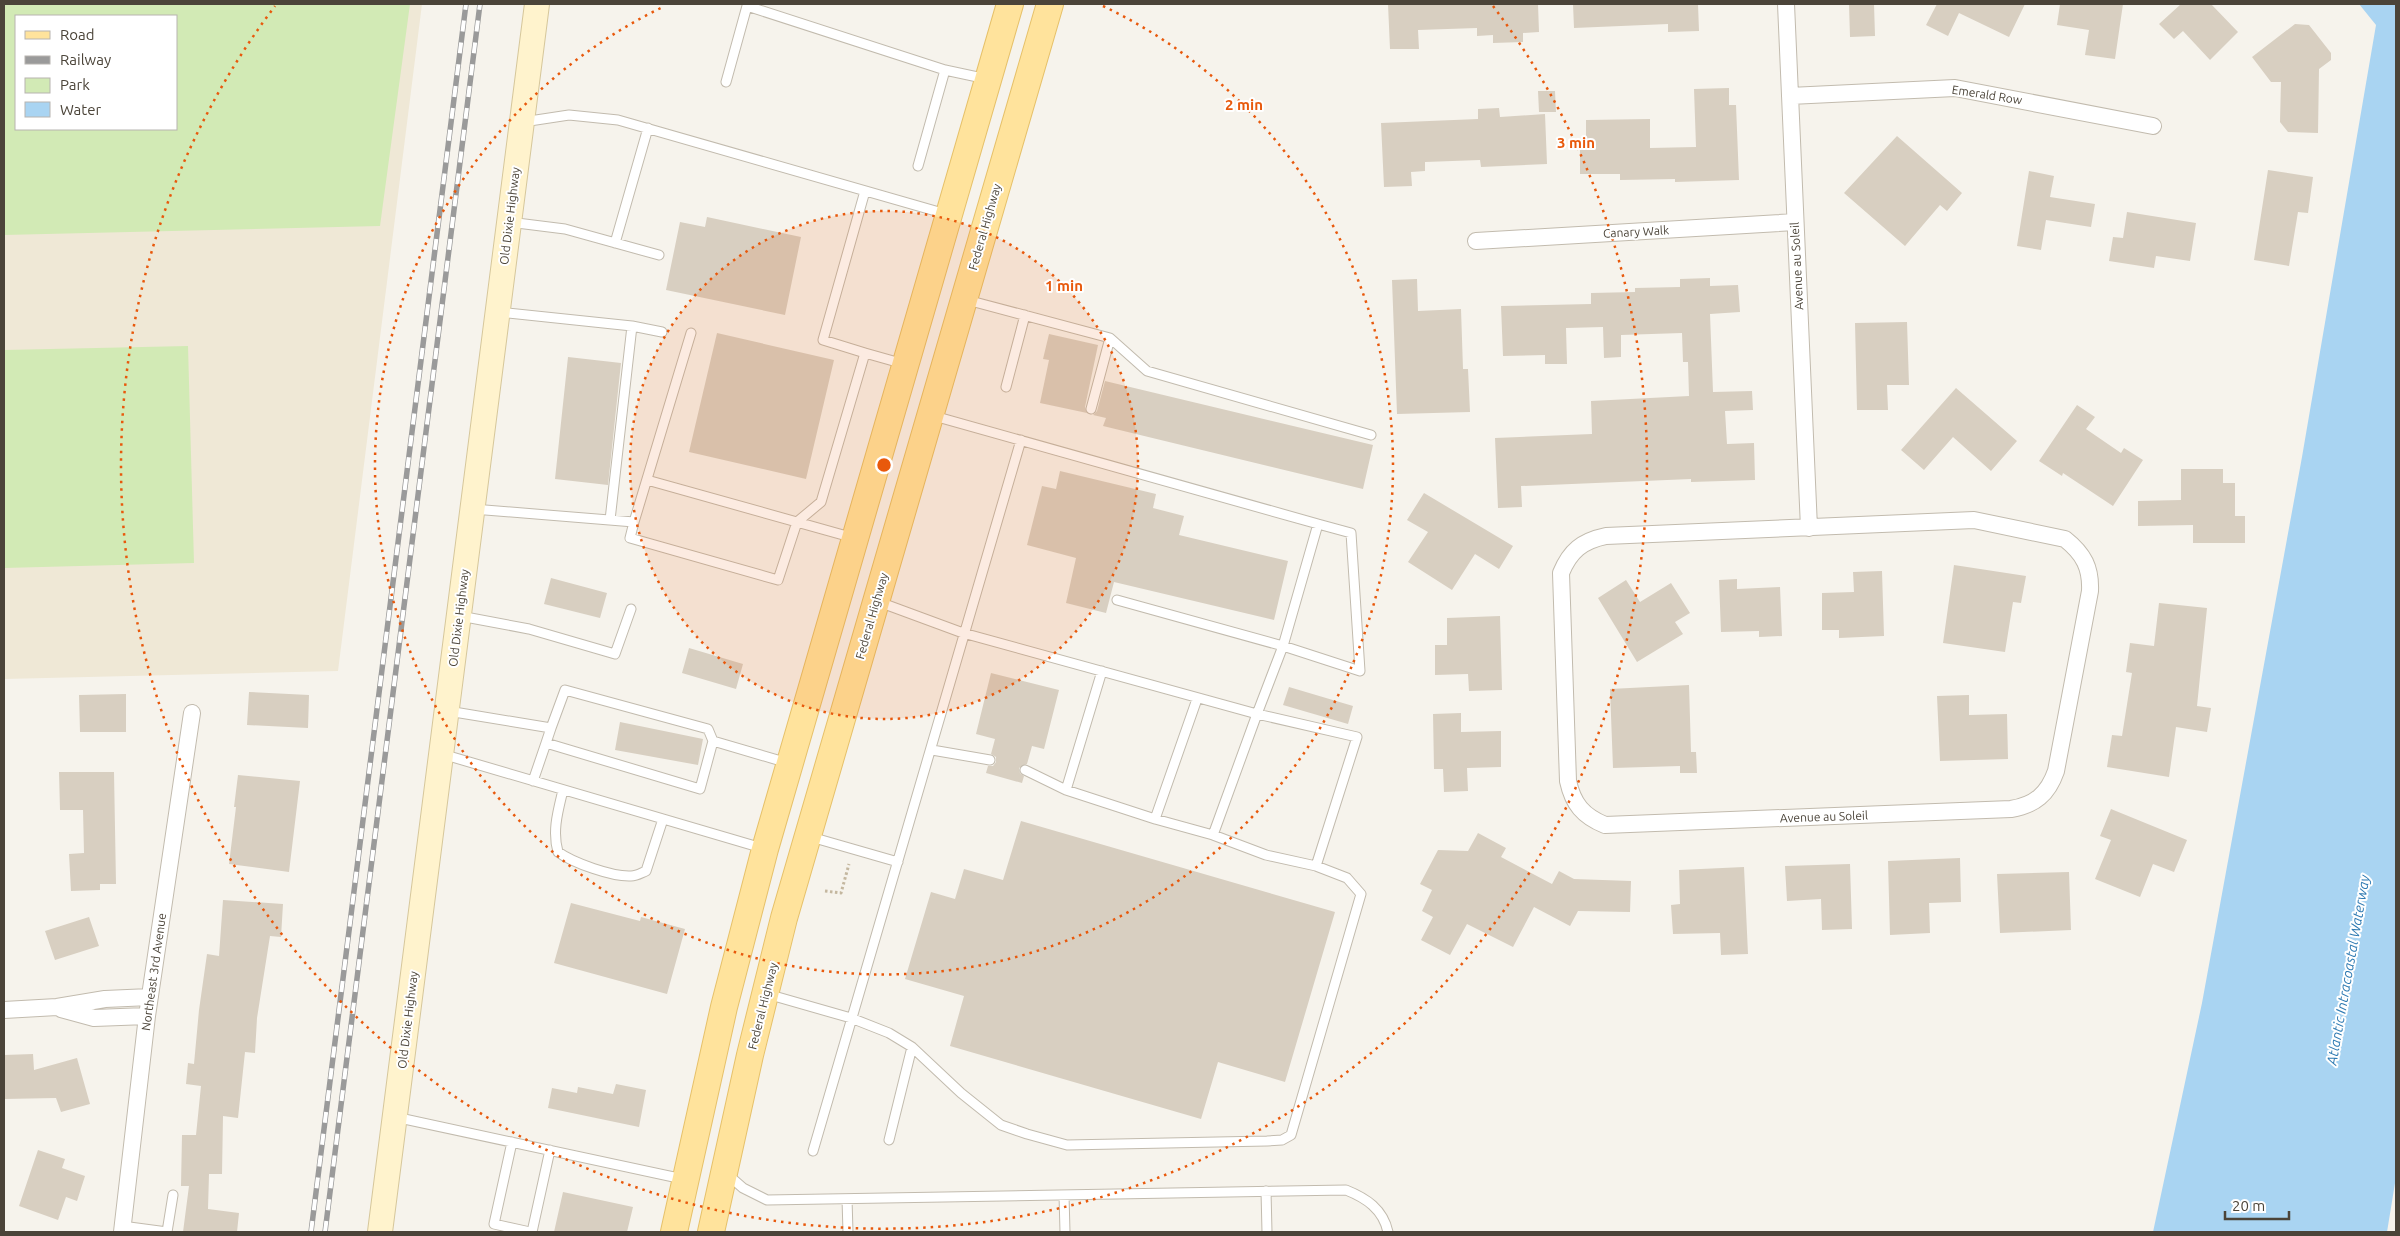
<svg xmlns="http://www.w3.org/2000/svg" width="2400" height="1236" font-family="Ubuntu,sans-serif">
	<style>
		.education { fill: #efe8d6; fill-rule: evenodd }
		.green { fill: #d2eab5; fill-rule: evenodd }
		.water { fill: #a9d4f2 }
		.building { fill: #d8cfc1 }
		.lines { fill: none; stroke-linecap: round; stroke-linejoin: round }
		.lane-casing { stroke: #c2bbae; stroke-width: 11 }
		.street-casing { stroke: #c2bbae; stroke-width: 18 }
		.secondary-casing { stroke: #d6c79b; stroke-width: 26 }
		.primary-casing { stroke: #e6c16a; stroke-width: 28 }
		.path { stroke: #c4b79f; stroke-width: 3; stroke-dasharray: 2.5 2.5; stroke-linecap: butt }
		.lane { stroke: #fff; stroke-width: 9 }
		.street { stroke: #fff; stroke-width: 16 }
		.secondary { stroke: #fff3cd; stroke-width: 24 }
		.primary { stroke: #ffe39c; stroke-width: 26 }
		.rail-casing { stroke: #9a9a9a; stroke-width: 5.5 }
		.rail { stroke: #fff; stroke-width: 4; stroke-dasharray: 11; stroke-linecap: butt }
		.ring { fill: none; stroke: #e8590c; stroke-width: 2.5; stroke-dasharray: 2.5 5 }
		.labels { text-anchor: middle; stroke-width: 4; stroke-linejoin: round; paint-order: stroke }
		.street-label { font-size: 12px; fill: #4b4439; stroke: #fff }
		.water-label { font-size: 14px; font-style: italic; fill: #2e7ab2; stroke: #fff }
		.centre { fill: #e8590c; stroke: #fff; stroke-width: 2.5 }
		.ring-label { font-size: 15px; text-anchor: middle; font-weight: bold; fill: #e8590c; stroke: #fff; stroke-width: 4; stroke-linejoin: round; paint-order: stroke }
	</style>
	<rect width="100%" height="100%" fill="#f6f3ec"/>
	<!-- education -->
	<path class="education" d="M4,4H422L338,671L4,679ZM16,16H176V129H16Z"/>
	<!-- green -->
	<path class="green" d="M4,4H410L380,226L4,235ZM16,16H176V129H16Z
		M188,346L194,563L4,568V350Z"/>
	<!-- water -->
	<path class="water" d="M2359,4H2396V1177L2387,1232H2153L2202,1003L2302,457L2376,25Z"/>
	<!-- building -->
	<path class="building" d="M1388,4H1538L1539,32L1523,33V42L1493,43V35L1477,36V28L1418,30L1419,49H1390Z
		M1573,4H1698L1699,31L1668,32V24L1574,28Z
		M1849,4H1874L1875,36L1850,37Z
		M1937,4H2025L2009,37L1959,13L1948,36L1926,25Z
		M2060,4H2123L2115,59L2085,55L2089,30L2057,25Z
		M2181,4H2211L2238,32L2210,60L2183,31L2174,39L2159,24Z
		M2295,24L2309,25L2331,53V60L2319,69L2318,133L2288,132L2280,122L2281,82H2271L2252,57Z
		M1729,88V105H1736L1739,180L1675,182V179L1620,180V174H1580V144H1586V120L1650,119V148L1696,147L1694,89Z
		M1538,91H1555L1556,112H1539Z
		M1499,108L1500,117L1545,114L1547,164L1481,167L1480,160L1425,162V171L1411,172L1412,186L1384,187L1381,123L1478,119V109Z
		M1897,136L1962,193L1947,211L1940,205L1905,246L1844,193Z
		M2268,170L2313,177L2308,213L2298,212L2289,266L2254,260Z
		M2029,171L2054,176L2050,197L2095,204L2091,227L2046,220L2041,250L2017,246Z
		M2127,212L2196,223L2190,261L2156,256L2154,268L2109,261L2113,237L2123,238Z
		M707,217L801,237L785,315L666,290L680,222L705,227Z
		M1710,278V286L1738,285L1740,312L1710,314L1713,392L1752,391L1753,410L1725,411L1727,444L1754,443L1755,480L1691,482V479L1521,486L1522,507L1498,508L1495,438L1592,434L1591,401L1689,396L1688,362H1683L1682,333L1621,335V357L1604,358L1603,327L1566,328L1567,364H1545V355L1503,356L1501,306L1591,304V293L1635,292V288L1680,287V279Z
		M1417,279L1418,311L1461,309L1463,369H1468L1470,412L1397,414L1392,280Z
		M1907,322L1909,385H1887L1888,410H1857L1855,323Z
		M717,333L834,360L806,479L689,452Z
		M1049,334L1098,345L1085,407L1087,413L1040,403L1049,360L1043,359Z
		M568,357L621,363L608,485L555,479Z
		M1105,381L1373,445L1363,489L1103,426L1106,418L1093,415L1097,411Z
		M1956,388L2017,441L1991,471L1953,437L1924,470L1901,450Z
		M2077,405L2095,417L2086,429L2121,453L2124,448L2143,460L2113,506L2063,473L2062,476L2039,461Z
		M2181,469H2223V483H2235V516H2245V543H2193V525L2138,526V501L2181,500Z
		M1060,471L1156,494L1153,508L1184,516L1179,535L1288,561L1274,620L1114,582L1106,613L1066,603L1076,558L1027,545L1042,486L1056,489Z
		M1424,493L1513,546L1499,569L1475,554L1452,590L1408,562L1428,532L1407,520Z
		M1954,565L2026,576L2021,603L2013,602L2005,652L1943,643Z
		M1882,571L1884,636L1839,638V630H1822V593L1854,592L1853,572Z
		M551,578L607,593L600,618L544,604Z
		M1737,579V589L1780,587L1782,636L1759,637V631L1721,632L1719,580Z
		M1626,580L1640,602L1671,583L1690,613L1675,622L1683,634L1637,662L1598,598Z
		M2159,603L2207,608L2197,706L2211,708L2207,732L2176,727L2169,777L2107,767L2112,735L2122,736L2132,673L2126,672L2130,643L2154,646Z
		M1500,616L1502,690L1469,691L1468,674L1435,675V645H1447V618Z
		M689,648L743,664L736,689L682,673Z
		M991,673L1059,690L1044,749L1032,746L1027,764L1019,768L1020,773L1024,776L1022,783L986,773L988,766H993L996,762V757L991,754L995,739L976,734Z
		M1689,685L1691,752H1696L1697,773H1680V766L1613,768L1610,689Z
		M1289,687L1353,706L1348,724L1283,705Z
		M249,692L309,695L308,728L247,725Z
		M126,694V732H80L79,695Z
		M1969,695V715L2007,714L2008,759L1940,761L1937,696Z
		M1461,713V732L1501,731V767L1467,768L1468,791L1444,792L1443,769H1434L1433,714Z
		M620,722L703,739L698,765L615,750Z
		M59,772H114L116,884H100V890L71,891L69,854L84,853L83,810H60Z
		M238,775L300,781L289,872L229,864L236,807H234Z
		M2111,809L2187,840L2174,872L2153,864L2140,897L2095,879L2111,840L2100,836Z
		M1021,821L1335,912L1285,1082L1218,1062L1201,1119L950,1046L964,996L905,979L931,892L955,899L964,869L1003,880Z
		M1478,833L1506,848L1501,857L1552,884L1559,871L1574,879L1631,881L1630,912L1578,911L1570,926L1534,907L1513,947L1467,924L1450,955L1421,940L1433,917L1422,911L1432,890L1420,884L1438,850L1468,851Z
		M1960,858L1961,902L1929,903L1930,933L1890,935L1888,861Z
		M1850,864L1852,929L1822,930L1821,899L1787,901L1785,866Z
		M1744,867L1748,954L1721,955L1720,933L1673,934L1671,905L1680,904L1679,870Z
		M2069,872L2071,930L2000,933L1997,874Z
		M223,900L283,904L281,937L270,936L257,1018L255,1053L245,1052L238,1118L223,1116L222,1174H209L208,1209L239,1213L237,1232H183L189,1186H181L182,1135H196L201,1086L186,1084L188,1063L194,1064L199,1010L207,954L219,956Z
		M571,903L640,921L641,917L685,929L667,994L554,963Z
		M89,917L99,946L55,960L45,931Z
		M33,1054L34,1070L77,1058L90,1104L61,1112L56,1098L4,1099V1055Z
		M616,1084L646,1090L639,1127L548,1108L552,1088L577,1093L578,1087L613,1094Z
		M38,1150L65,1159L62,1168L85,1176L77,1201L66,1197L58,1220L19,1206Z
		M563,1192L633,1207L627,1232H554Z"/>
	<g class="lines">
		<defs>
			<path id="lane" d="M748,4L747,6L945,70L987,79
				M726,82L747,6
				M523,122L569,115L618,120L946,214
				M918,166L945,70
				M509,222L565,229L659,255
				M615,243L648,128
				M967,300L1110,338L1147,371L1371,435
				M498,312L632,326L610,520
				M632,326L662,332
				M865,353L823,340L865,191
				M1006,387L1025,315
				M1091,409L1110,338
				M934,416L1318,524
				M647,480L854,538
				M473,509L634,522L691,333
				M634,522L630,538L778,580L797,522L821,502L865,353L904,364
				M879,602L963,633L1257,714L1283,646L1318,524L1351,533L1360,671L1283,646L1117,600
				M460,616L529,629L615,654L631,609
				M448,711L551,728L565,690L708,729L713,741L788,763
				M551,728L546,743L700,789L713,741
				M932,750L990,760
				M442,754L762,848
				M533,781L546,743
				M563,790C558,811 552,831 558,852C573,863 613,877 631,876C637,876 641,873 646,871L663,819
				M1066,790L1102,671
				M1155,819L1197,699
				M1213,835L1257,714L1357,737L1316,866
				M811,837L898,862
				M767,994L851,1018L889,1033L912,1047L961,1093L1001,1125L1027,1134L1067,1145L1267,1141L1282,1140L1291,1135L1361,894L1347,878L1316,866L1266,855L1213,835L1155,819L1066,790L1025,770
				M395,1117L683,1179
				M889,1140L912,1047
				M512,1142L494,1224L530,1232
				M813,1151L1021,440
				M727,1174L743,1188L767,1200L1346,1190C1366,1198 1383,1209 1388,1232
				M1266,1191L1267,1232
				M1064,1195L1065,1232
				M847,1199L848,1232
				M122,1226L167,1232L173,1195
				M532,1232L550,1150"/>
			<path id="street" d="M1786,4L1809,528
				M1790,96L1955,88L2153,126
				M1476,241L1795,222
				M1974,520L2065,539C2084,554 2091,568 2090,591L2056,771C2048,794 2035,805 2011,809L1605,825C1583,816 1573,804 1568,781L1561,573C1570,551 1582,541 1606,536Z
				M61,1009L94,1018L147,1016
				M4,1010L57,1007L105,999L150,997
				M122,1232L147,1016L192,713"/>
			<path id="secondary" d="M380,1232L537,4"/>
			<path id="primary" d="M674,1232L724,1007L765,849L1010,4
				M711,1232L750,1055L784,918L1050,4"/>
		</defs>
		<!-- lane casing -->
		<use href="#lane" class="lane-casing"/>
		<!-- street casing -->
		<use href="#street" class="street-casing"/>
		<!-- secondary casing -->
		<use href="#secondary" class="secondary-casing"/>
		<!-- primary casing -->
		<use href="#primary" class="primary-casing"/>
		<!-- path -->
		<path class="path" d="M825,891L841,893L849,864"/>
		<!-- lane -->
		<use href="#lane" class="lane"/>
		<!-- street -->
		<use href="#street" class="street"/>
		<!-- secondary -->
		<use href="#secondary" class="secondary"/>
		<!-- primary -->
		<use href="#primary" class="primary"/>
		<defs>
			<path id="rail" d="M311,1232L466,4
				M325,1232L480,4"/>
		</defs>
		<!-- rail casing -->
		<use href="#rail" class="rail-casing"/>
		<!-- rail -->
		<use href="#rail" class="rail"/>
	</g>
	<!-- distance rings -->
	<circle cx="884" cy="465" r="254" fill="#e8590c" fill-opacity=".12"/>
	<g class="ring">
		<circle cx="884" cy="465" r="254"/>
		<path d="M1103 6A509 509 0 1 1 665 6"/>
		<path d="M1493 6A763 763 0 1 1 275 6"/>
	</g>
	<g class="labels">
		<!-- street labels -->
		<g class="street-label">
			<text transform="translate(1987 95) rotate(9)" y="4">Emerald Row</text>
			<text transform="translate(510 216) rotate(-83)" y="4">Old Dixie Highway</text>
			<text transform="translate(985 227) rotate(-74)" y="4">Federal Highway</text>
			<text transform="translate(1636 232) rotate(-3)" y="4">Canary Walk</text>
			<text transform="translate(1797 266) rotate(-93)" y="4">Avenue au Soleil</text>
			<text transform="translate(872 616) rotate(-74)" y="4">Federal Highway</text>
			<text transform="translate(459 618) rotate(-83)" y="4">Old Dixie Highway</text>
			<text transform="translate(1824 817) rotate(-2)" y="4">Avenue au Soleil</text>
			<text transform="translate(154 972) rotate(-82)" y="4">Northeast 3rd Avenue</text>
			<text transform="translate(763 1006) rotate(-76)" y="4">Federal Highway</text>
			<text transform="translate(408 1020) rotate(-83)" y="4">Old Dixie Highway</text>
		</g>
		<!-- water labels -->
		<g class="water-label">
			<text transform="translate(2348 970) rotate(-80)" y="5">Atlantic Intracoastal Waterway</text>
		</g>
	</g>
	<circle cx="884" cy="465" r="8" class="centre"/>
	<g class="ring-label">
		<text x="1244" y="110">2 min</text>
		<text x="1576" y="148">3 min</text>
		<text x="1064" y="291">1 min</text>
	</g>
	<!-- border -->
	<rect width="2400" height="1236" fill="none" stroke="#4b4439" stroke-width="10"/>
	<!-- legend -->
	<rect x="15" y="15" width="162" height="115" fill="#ffffff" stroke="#b7b4b0"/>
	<rect x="25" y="31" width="25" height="8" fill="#ffe39c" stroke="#b7b4b0"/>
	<text x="60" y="40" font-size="15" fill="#4b4439">Road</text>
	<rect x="25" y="56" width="25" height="8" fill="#9a9a9a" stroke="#b7b4b0"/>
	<text x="60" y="65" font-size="15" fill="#4b4439">Railway</text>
	<rect x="25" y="78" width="25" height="15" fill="#d2eab5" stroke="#b7b4b0"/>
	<text x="60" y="90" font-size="15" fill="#4b4439">Park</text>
	<rect x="25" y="102" width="25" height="15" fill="#a9d4f2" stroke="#b7b4b0"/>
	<text x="60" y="115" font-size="15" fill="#4b4439">Water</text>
	<!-- scale -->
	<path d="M2225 1211v8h64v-8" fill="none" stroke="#4b4439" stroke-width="2.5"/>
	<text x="2232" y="1211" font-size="15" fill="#4b4439" stroke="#ffffff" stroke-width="4" paint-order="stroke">20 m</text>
</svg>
